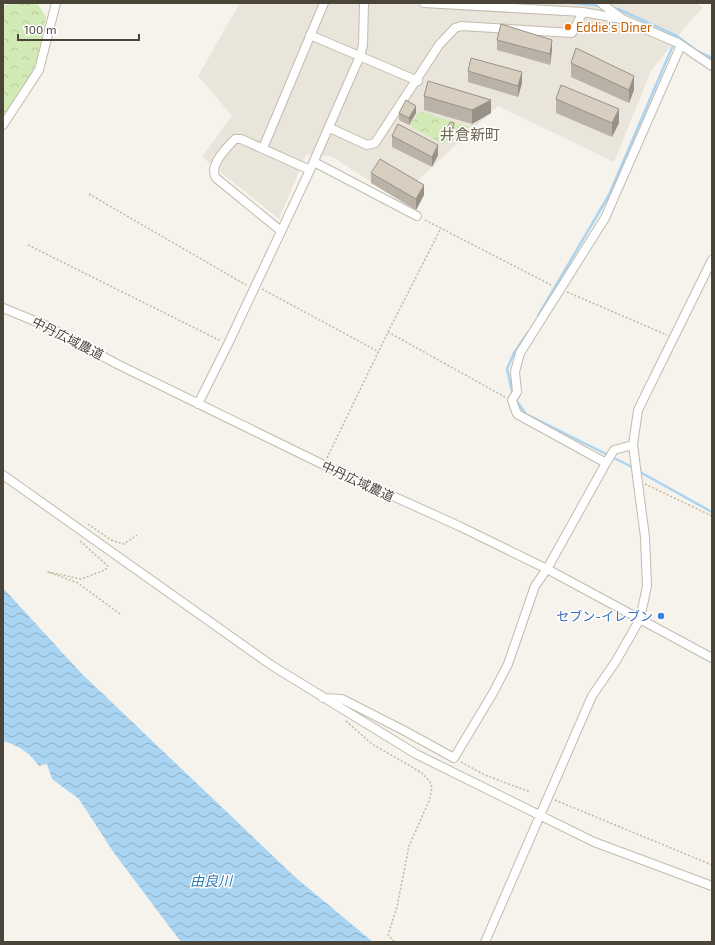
<svg xmlns="http://www.w3.org/2000/svg" width="715" height="945" font-family="'Exo 2','Noto Sans JP',sans-serif">
	<style>
		.residential { fill: #eae5da }
		.park { fill: url(#park-crowns) }
		.water { fill: url(#water-waves) }
		.lines { fill: none; stroke-linecap: round; stroke-linejoin: round }
		.stream { stroke: #a9d4f2; stroke-width: 2.5 }
		.minor-casing { stroke: #c2bbae; stroke-width: 10 }
		.path { stroke: #c4b79f; stroke-width: 1.5; stroke-dasharray: 2 2; stroke-linecap: butt }
		.minor { stroke: #fff; stroke-width: 8 }
		.wall { fill: #bab2a6 }
		.shaded-wall { fill: #979187 }
		.building { fill: #d8cfc1; stroke: #979187 }
		.food-dot { fill: #e8710a; stroke: #fff; stroke-width: 1.5 }
		.shop-dot { fill: #3f7fe0; stroke: #fff; stroke-width: 1.5 }
		.labels { text-anchor: middle; stroke-width: 3; stroke-linejoin: round; paint-order: stroke }
		.food-label { font-size: 13px; fill: #c56008; stroke: #fff; text-anchor: start }
		.street-label { font-size: 13px; fill: #4b4439; stroke: #fff }
		.shop-label { font-size: 13px; fill: #366cbe; stroke: #fff; text-anchor: end }
		.water-label { font-size: 14px; font-style: italic; fill: #2e7ab2; stroke: #fff }
		.quarter-label { font-size: 15px; fill: #6e6250; stroke: #fff }
	</style>
	<defs>
		<pattern id="park-crowns" width="20" height="18" patternUnits="userSpaceOnUse"><rect width="20" height="18" fill="#d2eab5"/><path d="M2 6a3 3 0 1 1 6 0M12 15a3 3 0 1 1 6 0" fill="none" stroke="#b6ca9c"/></pattern>
		<pattern id="water-waves" width="16" height="10" patternUnits="userSpaceOnUse"><rect width="16" height="10" fill="#a9d4f2"/><path d="M0 5q4-4 8 0t8 0" fill="none" stroke="#8caec5"/></pattern>
	</defs>
	<rect width="100%" height="100%" fill="#f6f3ec"/>
	<!-- residential -->
	<path class="residential" d="M240,3H696L703,7L686,26L651,71L614,162L498,106L418,180L408,205L331,156L306,155L279,219L202,157L232,116L198,76Z"/>
	<!-- park -->
	<path class="park" d="M15,3H37L46,17L39,55L29,79L3,117V6Z
		M419,111L470,127L443,144L410,126Z"/>
	<!-- water -->
	<path class="water" d="M3,588L81,673L295,877L373,942H181L114,853L79,799L52,779L47,764L39,766C29,752 19,746 3,741Z"/>
	<g class="lines">
		<!-- stream -->
		<path class="stream" d="M575,3L600,6
			M611,8L618,9L677,36L697,51L712,58
			M538,316L609,195L677,36
			M513,395L507,369L514,353L529,331
			M515,399L526,414L634,468
			M638,471L712,512"/>
		<defs>
			<path id="minor" d="M424,3L583,12L622,19L678,43L712,66
				M601,3L621,18
				M310,35L418,81
				M3,125L39,70L56,3
				M330,128L367,145L375,143L439,45L455,28L461,26L572,33L583,12
				M263,148L324,3
				M314,162L417,216
				M281,231L216,178C208,166 227,147 235,139H241L310,170
				M3,308L47,326L117,364L324,465L459,526L547,569L712,658
				M198,404L228,344L310,170L360,56L363,45L364,3
				M606,463L517,414L512,400L517,392L515,372L520,353L605,218L681,45
				M3,475L271,665L416,754L594,842L712,886
				M323,698L342,699L403,730L454,758L493,693L508,664L535,586L547,569L606,463L614,450L633,445
				M485,942L592,696L616,661L640,619L647,586L645,537L633,445L638,410L712,260"/>
		</defs>
		<!-- minor casing -->
		<use href="#minor" class="minor-casing"/>
		<!-- path -->
		<path class="path" d="M89,194L246,285
			M425,220L553,286
			M28,245L221,341
			M262,289L379,352
			M567,292L667,335
			M388,332L441,228
			M327,458L388,332L505,397
			M645,484L712,516
			M88,524L111,540L124,544L137,535
			M80,541L108,566L105,570L81,579L48,572L78,583L120,614
			M346,721L372,744L422,773L430,782L432,788L429,801L409,846L397,907L388,935L395,942
			M461,762L485,775L530,792
			M555,800L712,865"/>
		<!-- minor -->
		<use href="#minor" class="minor"/>
	</g>
	<!-- wall -->
	<path class="wall" d="M497,40L552,50L550,65L497,50Z
		M571,63L634,90L629,103L571,77Z
		M468,71L522,83L518,97L468,82Z
		M424,96L491,113L472,124L424,110Z
		M556,99L619,123L612,137L556,113Z
		M399,113H416L409,125L399,120Z
		M448,127H454L453,131L448,130Z
		M392,136L438,155L432,167L392,147Z
		M371,173L424,195L416,210L371,183Z"/>
	<!-- shaded-wall -->
	<path class="shaded-wall" d="M552,40V50L550,65V54Z
		M522,72V83L518,97V86Z
		M634,76V90L629,103V90Z
		M491,100V113L472,124V110Z
		M416,106V113L409,125V118Z
		M619,109V123L612,137V123Z
		M438,145V155L432,167V157Z
		M424,185V195L416,210V199Z"/>
	<!-- building -->
	<path class="building" d="M501,24L552,40L550,54L497,40Z
		M576,48L634,76L629,90L571,63Z
		M471,58L522,72L518,86L468,71Z
		M428,81L491,100L472,110L424,96Z
		M561,85L619,109L612,123L556,99Z
		M406,100L416,106L409,118L399,113Z
		M450,122L454,123L453,128L448,127Z
		M398,124L438,145L432,157L392,136Z
		M380,159L424,185L416,199L371,173Z"/>
	<!-- markers -->
	<circle class="food-dot" cx="568" cy="27" r="4"/>
	<circle class="shop-dot" cx="661" cy="616" r="4"/>
	<g class="labels">
		<!-- food labels -->
		<g class="food-label">
			<text x="576" y="32">Eddie's Diner</text>
		</g>
		<!-- street labels -->
		<g class="street-label">
			<text transform="translate(68 338) rotate(27)" y="5">中丹広域農道</text>
			<text transform="translate(358 481) rotate(25)" y="5">中丹広域農道</text>
		</g>
		<!-- shop labels -->
		<g class="shop-label">
			<text x="653" y="621">セブン-イレブン</text>
		</g>
		<!-- water labels -->
		<g class="water-label">
			<text x="211" y="886">由良川</text>
		</g>
		<!-- quarter labels -->
		<g class="quarter-label">
			<text x="470" y="140">井倉新町</text>
		</g>
	</g>
	<!-- border -->
	<rect width="715" height="945" fill="none" stroke="#4b4439" stroke-width="8"/>
	<!-- scale -->
	<path d="M18 34v6h121v-6" fill="none" stroke="#4b4439" stroke-width="2"/>
	<text x="24" y="34" font-size="12" fill="#4b4439" stroke="#ffffff" stroke-width="3" paint-order="stroke">100 m</text>
</svg>
